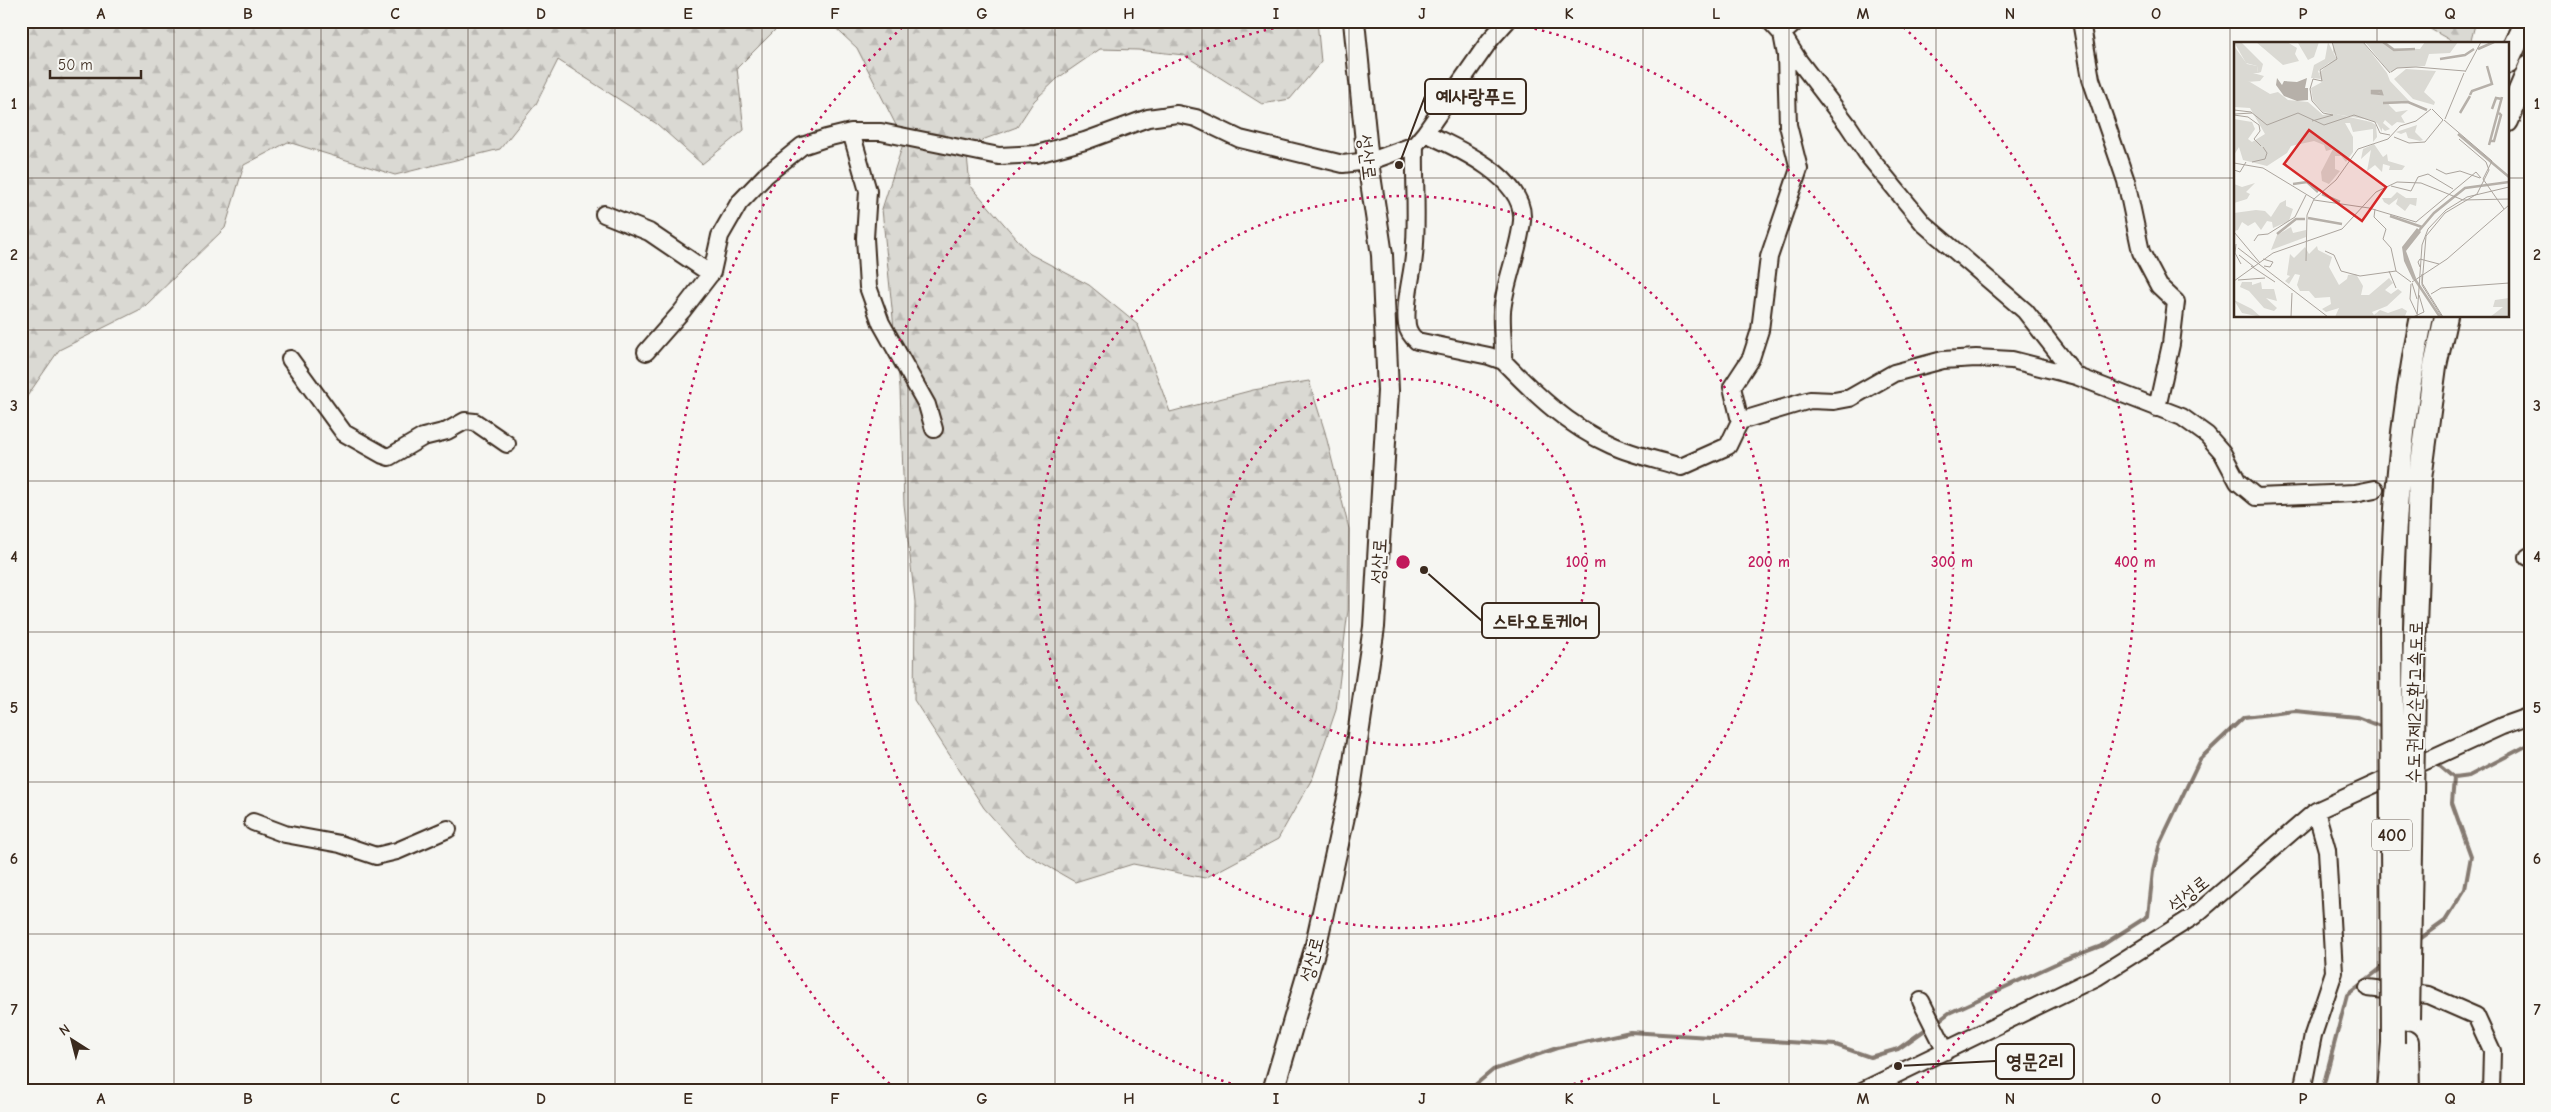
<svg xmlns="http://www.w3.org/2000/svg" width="2551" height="1112" font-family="'Comic Neue','Poor Story',sans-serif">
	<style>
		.forest { fill: url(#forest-firs); stroke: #8a8278 }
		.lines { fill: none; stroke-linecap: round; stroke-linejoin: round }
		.stream { stroke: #857a71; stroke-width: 4 }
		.minor-casing { stroke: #3b2a1e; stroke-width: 20 }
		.major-casing { stroke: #3b2a1e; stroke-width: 24 }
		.highway-casing { stroke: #3b2a1e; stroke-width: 26 }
		.minor { stroke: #f6f6f2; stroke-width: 16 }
		.major { stroke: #f6f6f2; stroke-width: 20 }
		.highway { stroke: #f6f6f2; stroke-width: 22 }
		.highway-bridge-casing { stroke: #3b2a1e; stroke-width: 26; stroke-linecap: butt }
		.highway-bridge { stroke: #f6f6f2; stroke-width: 22 }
		.grid { fill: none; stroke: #3b2a1e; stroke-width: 1; stroke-opacity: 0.55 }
		.ring { fill: none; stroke: #c2185b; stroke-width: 2.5; stroke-dasharray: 2.5 5 }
		.labels { text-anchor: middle; stroke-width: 4; stroke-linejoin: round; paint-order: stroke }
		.shield { fill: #f6f6f2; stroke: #73675e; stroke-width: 1 }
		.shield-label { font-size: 18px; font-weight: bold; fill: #3b2a1e }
		.street-label { font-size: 19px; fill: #3b2a1e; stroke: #f6f6f2 }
		.inset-river { fill: none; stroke: #b6b0a9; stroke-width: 2.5 }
		.inset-road { fill: none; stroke: #aba49d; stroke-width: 1 }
		.view { fill: #d62828; fill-opacity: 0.15; stroke: #d62828; stroke-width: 2.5 }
		.inset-edge { fill: none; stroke: #3b2a1e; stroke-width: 2.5 }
		.centre { fill: #c2185b; stroke: #f6f6f2; stroke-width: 2.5 }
		.ring-label { font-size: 15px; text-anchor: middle; font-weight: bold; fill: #c2185b; stroke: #f6f6f2; stroke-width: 4; stroke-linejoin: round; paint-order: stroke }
		.leader { fill: none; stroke: #3b2a1e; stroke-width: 2 }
		.callout-dot { fill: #3b2a1e; stroke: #f6f6f2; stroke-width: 2 }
		.callout { fill: #f6f6f2; stroke: #3b2a1e; stroke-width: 2 }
		.callout-label { font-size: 20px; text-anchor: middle; font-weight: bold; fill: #3b2a1e }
		.neatline { fill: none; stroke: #3b2a1e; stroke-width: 2 }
		.grid-label { font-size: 16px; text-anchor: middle; font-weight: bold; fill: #3b2a1e }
	</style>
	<defs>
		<pattern id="forest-firs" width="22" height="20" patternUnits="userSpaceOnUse" patternTransform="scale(1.25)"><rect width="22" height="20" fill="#dad9d3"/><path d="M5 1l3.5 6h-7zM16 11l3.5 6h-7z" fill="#bcbab5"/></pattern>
	</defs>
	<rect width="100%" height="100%" fill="#f6f6f2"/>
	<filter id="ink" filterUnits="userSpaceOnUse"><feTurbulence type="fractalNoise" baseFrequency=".02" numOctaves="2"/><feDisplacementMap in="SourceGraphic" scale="10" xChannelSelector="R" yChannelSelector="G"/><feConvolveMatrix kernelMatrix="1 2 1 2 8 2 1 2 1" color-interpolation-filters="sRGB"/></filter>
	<g filter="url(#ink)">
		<!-- forest -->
		<path class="forest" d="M21,21H793L778,27L737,68L744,130L702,164L657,124L558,60L536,104L500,149L395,175L288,142L244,165L225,228L143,308L59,350L21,405Z
			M828,21H1317L1321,62L1290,99L1262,104L1184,55L1138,50L1100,49L1058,78L1034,101L1017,127L966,146L970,185L1030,254L1089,285L1138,325L1170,412L1253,390L1309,381L1325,432L1349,529L1348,610L1336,710L1313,777L1278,839L1205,878L1133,864L1075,882L1023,852L984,808L914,700L915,602L904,504L900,388L882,209L904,141L857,48Z
			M2416,21H2476L2470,44H2457Z"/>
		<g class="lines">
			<!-- stream -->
			<path class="stream" d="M2435,762L2454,778L2469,776L2530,744
				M2417,941L2445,921L2465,889L2471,856L2452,803L2454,778
				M1937,1022L1949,1013L2064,960L2101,946L2148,916L2153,871L2160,843L2200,759L2244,717L2295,711L2357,717L2385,728
				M1468,1091L1493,1070L1557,1048L1630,1032L1836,1045L1870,1057L1898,1049L1929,1027
				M2322,1091L2347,995L2385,965"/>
			<defs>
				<path id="minor" d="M1797,21L1782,34L1799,61L1848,125L1870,158L1924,224L2025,311L2076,376
					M2081,21L2091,79L2126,181L2141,252L2159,286L2176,302L2171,344L2157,408
					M851,132L868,191L865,238L868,287L881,323L927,405L934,429
					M1425,133L1490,40L1507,21
					M1415,145C1414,182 1418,219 1414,256C1412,278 1404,303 1407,325C1408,332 1411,336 1417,341L1489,356L1503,361
					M1368,162L1415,145L1425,133C1456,147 1526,178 1522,221C1519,251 1505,281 1502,311C1501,328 1504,344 1503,361C1535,394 1568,426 1611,445C1633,455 1658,460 1681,467L1728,446L1740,421L1732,387L1751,358L1760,330L1769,257L1799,169L1788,125L1786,55L1782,34L1770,21
					M604,214L649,232L711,274
					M646,352L682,311L712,272L720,236L739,203L766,175L802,146L826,138L851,132H881L999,156L1037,154L1085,141L1148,118L1177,114L1196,118L1240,139L1343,164L1368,161
					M290,359L344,433L383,455L389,457L423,437L447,431L465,421L475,422L507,444
					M1740,421L1810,400L1834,401L1850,398L1894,373L1943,360L1976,358L2012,360L2076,376L2182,417L2207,435L2222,452L2238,482L2256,497L2355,493L2375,489
					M2528,557L2530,556
					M253,822L285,834L340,844L376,856L397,851L448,829
					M2368,988L2428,995L2476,1016L2492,1051L2491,1091
					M1921,1001L1946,1051
					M1862,1091L2097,977L2194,916L2316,811L2502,726L2530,716
					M2302,1091L2313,1035L2334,972L2327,850L2316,811"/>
				<path id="major" d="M1273,1091L1315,949L1350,789L1374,627L1388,391L1382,255L1368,162L1354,21"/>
				<path id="highway" d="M2507,62L2526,21
					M2507,121L2530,67
					M2391,627C2393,522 2400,419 2422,316
					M2415,628L2420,479L2435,366L2446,316
					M2407,1042L2408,1091
					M2389,1091L2393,1043"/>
			</defs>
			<!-- minor casing -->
			<use href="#minor" class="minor-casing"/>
			<!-- major casing -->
			<use href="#major" class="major-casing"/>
			<!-- highway casing -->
			<use href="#highway" class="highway-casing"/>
			<!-- minor -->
			<use href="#minor" class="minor"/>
			<!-- major -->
			<use href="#major" class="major"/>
			<!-- highway -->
			<use href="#highway" class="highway"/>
			<defs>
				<path id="highway-bridge" d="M2391,627L2393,1043
					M2408,1019L2415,628"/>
			</defs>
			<!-- highway-bridge casing -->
			<use href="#highway-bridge" class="highway-bridge-casing"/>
			<!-- highway-bridge -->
			<use href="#highway-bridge" class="highway-bridge"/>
		</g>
	</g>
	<!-- grid -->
	<path class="grid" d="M174,21V1091M321,21V1091M468,21V1091M615,21V1091M762,21V1091M908,21V1091M1055,21V1091M1202,21V1091M1349,21V1091M1496,21V1091M1643,21V1091M1789,21V1091M1936,21V1091M2083,21V1091M2230,21V1091M2377,21V44M21,178H2235M2507,178H2530M2377,316V1091M21,330H2530M21,481H2530M21,632H2530M21,782H2530M21,934H2530"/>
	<!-- distance rings -->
	<g class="ring">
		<circle cx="1403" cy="562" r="183"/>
		<circle cx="1403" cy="562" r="366"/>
		<path d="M1252 1090A549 549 0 0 1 1308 21M1498 21A549 549 0 0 1 1554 1090"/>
		<path d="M895 1089A732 732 0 0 1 908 22M1898 22A732 732 0 0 1 1911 1089"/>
	</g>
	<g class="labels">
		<!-- shield labels -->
		<rect class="shield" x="2372" y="819.5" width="40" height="31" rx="4"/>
		<g class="shield-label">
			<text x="2392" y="841">400</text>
		</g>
		<!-- street labels -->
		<g class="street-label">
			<text transform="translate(1368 157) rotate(83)" y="7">성산로</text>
			<text transform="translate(1378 561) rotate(-87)" y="7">성산로</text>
			<text transform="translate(2414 702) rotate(-89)" y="7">수도권제2순환고속도로</text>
			<text transform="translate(2188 893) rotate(-38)" y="7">석성로</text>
			<text transform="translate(1311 959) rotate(-75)" y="7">성산로</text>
		</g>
	</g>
	<!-- overview -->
	<g transform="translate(2234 42)">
		<rect width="275" height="275" fill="#f6f6f2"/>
		<path d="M131,0H152L160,6L186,7L191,0H224L216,11L195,12L191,24L164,26L156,31ZM0,4L13,22L23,24L24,31H19L30,34L26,39L0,41Z" fill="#dad9d3"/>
		<path d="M0,0H7L29,22L27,30L24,31L23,24L12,21ZM22,0H53L63,6L61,12L65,19L49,23ZM85,0L80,15L74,18L64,1ZM94,0L102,16L84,29L87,37L77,36L80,23L91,17ZM172,27L202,29L190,50L201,60L200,63L179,57L160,37ZM5,39L16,40L36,52L44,50L54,58L74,60L89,73L98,71L137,80L142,83L143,95L139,100V87L119,90L116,81H111L119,95V110L112,120L107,114H101V127L106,129L95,142L88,139L87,130L99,107L92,109L90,103L80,99L57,104L53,111L33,124L9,118L5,105L0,113V77L18,80L21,87L14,97L18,100L31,92L16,66L0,65V41ZM155,63L162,70L174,68L167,74L171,81L163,80L158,84L151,78L149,81L156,87L151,89L148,86V90L143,81L136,78ZM183,83L181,90L189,98L186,99L174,96L172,90L167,92L162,90ZM140,102L149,115L153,112L154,119L171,124L168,128H155L156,124L149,122L148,130L141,123L133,129L137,108L127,117L129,107ZM21,141L12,150L16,152L13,157L0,161V142L8,145ZM163,150L172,156H183L182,164L176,162L171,169L162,162L164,156L155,163L150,160L148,156H157ZM52,158V164L59,167L55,179L39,186L38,180L33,179L27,188L21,180L14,184L8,180L4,188L0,189V171L22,168L31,169L37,175L46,161ZM57,185L59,191L72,188V195L37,208L43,193ZM83,204L84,208L98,215L95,225L105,243L113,237L114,233L122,232L129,244L127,253H135L155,236L159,241L151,248L157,252L164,247L168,250L153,264L138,270L140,273L146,268L154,271L168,266L173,269L171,274L101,275L105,266L92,270L88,267L97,262L96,255L81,256L75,249H66L63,243L66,233L61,232L55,242L51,239L56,234L53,233L56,212L60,216L71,205L75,212ZM8,240H18V243L27,240L28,247H40L43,259L32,256L43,266L40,269L30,266L15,249L6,245ZM275,256V275H256L269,265H259L261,258ZM0,258L18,267L27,275L8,271Z" fill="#dad9d3"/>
		<path d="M99,0H129L153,31L156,39L176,60L155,62L154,70L142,79L89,70L79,59L77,46L88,40L85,31L103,14L99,10Z" fill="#dad9d3"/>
		<path d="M43,36L48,43L50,39L63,40L73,36L71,46H74V58L63,59L50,54L42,43ZM183,186L187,190L172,209L182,236L179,238L170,219L168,205Z" fill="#b6b0a9"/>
		<path class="inset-river" d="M149,0L160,8L181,7M244,7L260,0M206,17L231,13L240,7M138,49H147L148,52L138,51ZM236,53L238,49L258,42L253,24M149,61L174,60L193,68M258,67L262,56L268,57M226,71L236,54M224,92L275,135M257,99H260L267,73L265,71M255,103L268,55M59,142L73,140L84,150M88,152L106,160M156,174L188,185M74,176L108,182M183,191L200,171L231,146L275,140M43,192L62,177H71M180,236L206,275"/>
		<path class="inset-road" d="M129,0L156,31M157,30L163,26L182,25L231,29M231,30L247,0M198,67L209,78M0,68L17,70L33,83L64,71L90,83L120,73L141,80L146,91L156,93M1,72L18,71M0,73L14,75L25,83L26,89L20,97L27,104M211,77L230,31M210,78L258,119L249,137M78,79L99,73L89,71L78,59L76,47L79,37L88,39L86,28L103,17L98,0M160,95L175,101L191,100L209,78M18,120L31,117L33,111L29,105M0,121L29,126L80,157M202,127L212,132L226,129L246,136M0,128L6,130L12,120M249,137L270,167M157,144L177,149L184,135L194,132L219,147M80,158L135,166L182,180L242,130L247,136M141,167L140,175L152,187L149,197L157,206L162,229L177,240M0,190L26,221M20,199L24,193L34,192L61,175L72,153M2,202L1,211L7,222M4,206L94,275M91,209L100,213L107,229L126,234L162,229M5,213L20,225M29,217L39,220L36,225L30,224M72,219L73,173L80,157L102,138L124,107L154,97L166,84L182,79L197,67M17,224L41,240M186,225L184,220L186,217L205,222M155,229L162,246M188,232V241L209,275M4,238L31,236M0,239L39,211L108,187L142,150L163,140L187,141L229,158L275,157M178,240L213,217L275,163M178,241L183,257M177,242L176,257L183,272M197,252L207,246L275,241M57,275L58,251M179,275L190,270L185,253M183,275L188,203L194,187L212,168L233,155L275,145M208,275L188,243L192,194L211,171L243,152L255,128L252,120L225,97"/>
		<path class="view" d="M75,88L152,145L128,179L50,122Z"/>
		<rect width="275" height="275" class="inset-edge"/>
	</g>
	<circle cx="1403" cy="562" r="8" class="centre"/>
	<g class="ring-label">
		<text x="1586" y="567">100 m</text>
		<text x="1769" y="567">200 m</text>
		<text x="1952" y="567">300 m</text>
		<text x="2135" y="567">400 m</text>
	</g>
	<!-- callouts -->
	<path class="leader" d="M1399 165L1425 96M1424 570L1482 621M1898 1066L1996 1061"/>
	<g class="callout-dot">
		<circle cx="1399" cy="165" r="5"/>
		<circle cx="1424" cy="570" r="5"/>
		<circle cx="1898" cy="1066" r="5"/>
	</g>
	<g class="callout">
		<rect x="1425" y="79" width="101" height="35" rx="5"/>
		<rect x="1482" y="603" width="117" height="35" rx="5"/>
		<rect x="1996" y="1044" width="78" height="35" rx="5"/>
	</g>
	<g class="callout-label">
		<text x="1476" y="103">예사랑푸드</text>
		<text x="1540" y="628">스타오토케어</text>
		<text x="2035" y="1068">영문2리</text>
	</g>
	<!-- margin -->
	<rect width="2551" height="1112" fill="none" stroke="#f6f6f2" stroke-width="55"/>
	<!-- north arrow -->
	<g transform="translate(72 1040) rotate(324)" stroke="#f6f6f2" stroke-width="4" paint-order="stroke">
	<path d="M0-4L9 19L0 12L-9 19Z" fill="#3b2a1e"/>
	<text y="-8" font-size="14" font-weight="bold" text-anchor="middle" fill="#3b2a1e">N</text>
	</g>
	<!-- scale -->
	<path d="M50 70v8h91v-8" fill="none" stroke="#3b2a1e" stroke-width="2.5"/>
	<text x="58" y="70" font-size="15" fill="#3b2a1e" stroke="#f6f6f2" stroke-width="4" paint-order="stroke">50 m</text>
	<rect x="28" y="28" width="2496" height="1056" class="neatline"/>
	<g class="grid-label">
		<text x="101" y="19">A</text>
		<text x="248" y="19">B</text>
		<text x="395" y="19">C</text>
		<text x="541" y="19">D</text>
		<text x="688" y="19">E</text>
		<text x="835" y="19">F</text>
		<text x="982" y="19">G</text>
		<text x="1129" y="19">H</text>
		<text x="1276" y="19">I</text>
		<text x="1422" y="19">J</text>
		<text x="1569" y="19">K</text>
		<text x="1716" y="19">L</text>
		<text x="1863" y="19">M</text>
		<text x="2010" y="19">N</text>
		<text x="2156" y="19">O</text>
		<text x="2303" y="19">P</text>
		<text x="2450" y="19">Q</text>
		<text x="14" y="109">1</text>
		<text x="2537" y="109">1</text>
		<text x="14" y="260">2</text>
		<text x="2537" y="260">2</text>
		<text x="14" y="411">3</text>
		<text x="2537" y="411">3</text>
		<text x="14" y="562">4</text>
		<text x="2537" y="562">4</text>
		<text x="14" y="713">5</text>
		<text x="2537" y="713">5</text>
		<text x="14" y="864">6</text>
		<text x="2537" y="864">6</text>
		<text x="14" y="1015">7</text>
		<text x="2537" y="1015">7</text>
		<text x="101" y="1104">A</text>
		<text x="248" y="1104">B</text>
		<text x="395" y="1104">C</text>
		<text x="541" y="1104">D</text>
		<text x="688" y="1104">E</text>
		<text x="835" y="1104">F</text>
		<text x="982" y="1104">G</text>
		<text x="1129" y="1104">H</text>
		<text x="1276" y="1104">I</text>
		<text x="1422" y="1104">J</text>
		<text x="1569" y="1104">K</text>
		<text x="1716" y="1104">L</text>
		<text x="1863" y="1104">M</text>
		<text x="2010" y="1104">N</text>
		<text x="2156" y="1104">O</text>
		<text x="2303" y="1104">P</text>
		<text x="2450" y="1104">Q</text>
	</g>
</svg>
